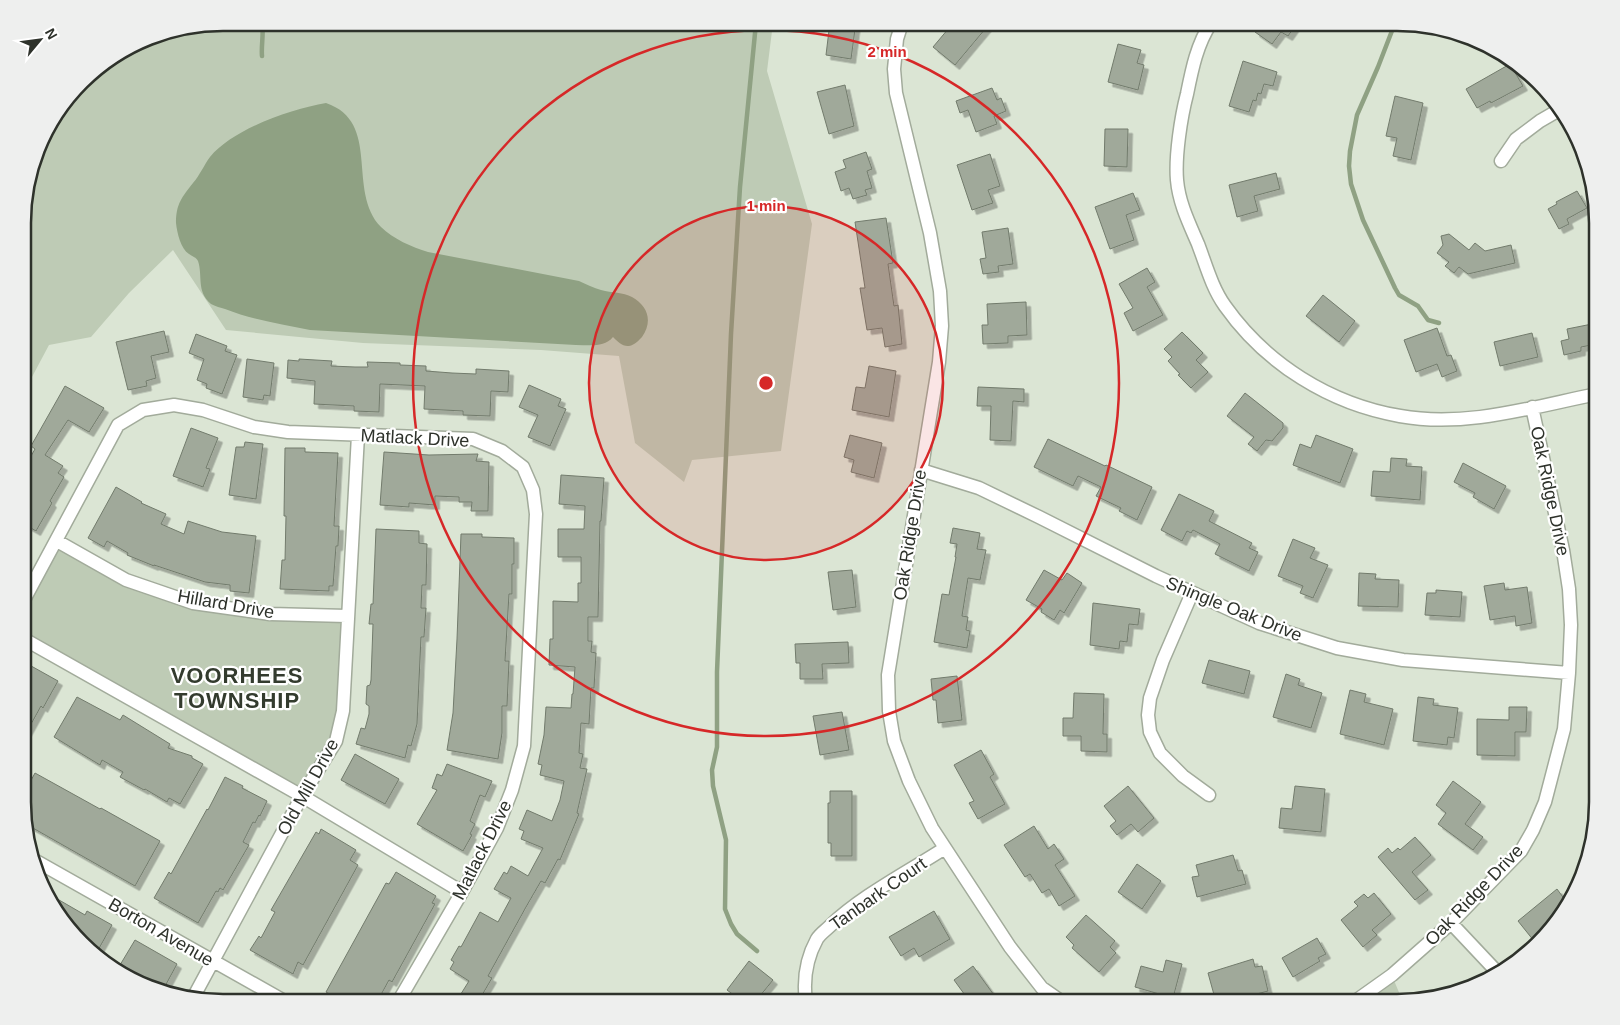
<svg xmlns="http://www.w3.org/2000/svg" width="1620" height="1025" font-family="Helvetica,sans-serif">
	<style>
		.green { fill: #becbb5 }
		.water { fill: #8fa183 }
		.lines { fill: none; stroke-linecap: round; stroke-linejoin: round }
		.stream { stroke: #8fa183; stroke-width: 4.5 }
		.building { fill: #a0a99a; stroke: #727b6c; filter: url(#shadow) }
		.minor-casing { stroke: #a2ab9b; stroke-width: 15 }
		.minor { stroke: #fff; stroke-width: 12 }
		.ring { fill: none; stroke: #d62828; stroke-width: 2.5 }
		.labels { text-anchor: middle; stroke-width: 4.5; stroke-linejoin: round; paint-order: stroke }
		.street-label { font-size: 18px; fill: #2e322b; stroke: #fff }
		.district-label { font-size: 22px; font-weight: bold; letter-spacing: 1px; fill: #333b2e; stroke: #fff }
		.rim { fill: none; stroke: #2e322b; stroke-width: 2.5 }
		.centre { fill: #d62828; stroke: #fff; stroke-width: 2.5 }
		.ring-label { font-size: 15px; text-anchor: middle; font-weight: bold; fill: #d62828; stroke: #fff; stroke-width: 4.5; stroke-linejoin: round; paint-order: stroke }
	</style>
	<defs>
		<filter id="shadow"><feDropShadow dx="4.5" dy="4.5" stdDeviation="0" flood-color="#0004"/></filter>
	</defs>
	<rect width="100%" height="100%" fill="#dbe5d4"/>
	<!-- green -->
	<path class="green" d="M224,23H773L767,71L812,224L781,451L692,460L684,482L635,443L619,356L541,350L363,343L226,330L173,250L129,293L91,337L49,345L24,392V198L43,134L91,73L147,38Z
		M57,541L126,580L193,603L347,616L336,741L302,796L24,639V600Z
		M1393,978L1403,1002H1358Z"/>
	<!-- water -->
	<path class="water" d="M326,103C382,122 346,191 381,227C393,239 412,247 428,252L579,281C586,284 594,288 601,290C612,293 623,292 632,297C648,306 653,321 642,337C639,340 635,345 629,346C623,347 617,341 613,337C604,348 589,345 576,345L310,330C282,324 253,320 225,309C221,308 215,306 211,304C196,291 203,276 198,261C196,257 193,257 189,254C181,249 177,233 176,223C176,204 182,197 193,183C200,175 204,165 210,157C233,129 291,109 326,103Z"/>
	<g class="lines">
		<!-- stream -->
		<path class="stream" d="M756,23L740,187L731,334L717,672V747L712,770L713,786L726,840L725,909L731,924L737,934L757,951
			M1395,23L1378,67L1357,115L1350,151L1349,166L1351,184L1363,220L1395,288L1399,295L1418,306L1428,320L1439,323
			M262,56C261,45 264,34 262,23"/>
	</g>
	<!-- building -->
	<path class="building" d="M830,22H856L851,59L826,55Z
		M954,22H991L955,65L933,47Z
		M1261,22H1298L1288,36L1281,32L1272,44L1255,32Z
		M1118,44L1141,50L1137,63L1144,65L1138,90L1108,82Z
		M1243,61L1277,72L1273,86L1264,84L1261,94L1258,93L1256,101L1253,100L1249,112L1229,106Z
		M1510,64L1523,86L1491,103L1490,101L1477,108L1466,89Z
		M845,85L854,126L829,134L817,92Z
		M992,88L997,100L1001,98L1006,111L994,116L997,124L976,132L968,110L960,113L956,101Z
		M1395,96L1423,103L1411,160L1393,156L1397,138L1386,136Z
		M1105,129H1128L1127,167L1104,166Z
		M866,152L872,169L867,171L872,188L865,190L867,195L853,199L849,188L841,191L835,172L846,168L843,160Z
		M990,154L1000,186L988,190L993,203L972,210L957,165Z
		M1276,173L1280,189L1254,196L1258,211L1237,217L1229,185Z
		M1577,191L1587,208L1567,219L1569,224L1559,229L1548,209L1557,204L1556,202Z
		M1133,193L1140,210L1126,215L1134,240L1110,249L1095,207Z
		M886,218L893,263L888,264L894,306L898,305L902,344L885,347L882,328L867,330L860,288H865L855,222Z
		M1008,228L1013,264L998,266L999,272L983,274L980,259L986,258L982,232Z
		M1449,234L1469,250L1475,243L1485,251L1511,245L1515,263L1468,274L1459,267L1454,273L1445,266L1449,262L1437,253L1443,245L1441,236Z
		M1147,268L1155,282L1147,287L1163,315L1133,331L1124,313L1133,308L1119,284Z
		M1323,295L1355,321L1339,342L1306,316Z
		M1026,302L1027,335L1008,336V343L983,344L982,325H988L987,304Z
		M1597,323V344L1581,347V351L1564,355L1561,341L1569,339L1567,329Z
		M1437,328L1447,356L1451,355L1457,371L1442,377L1437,364L1416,372L1404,340Z
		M164,331L169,352L151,356L156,378L146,381L147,386L128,390L116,342Z
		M1182,332L1203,353L1196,360L1208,372L1191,388L1178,375L1180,374L1168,361L1172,357L1164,349Z
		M1532,333L1538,357L1500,366L1494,342Z
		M196,334L227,346L225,351L237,355L222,394L206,388L207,384L197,380L204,359L189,353Z
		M247,359L274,363L270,396L264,395L263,400L243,397Z
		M299,359L332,361L331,366L355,367H368L367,362L400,363V365L426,366V371L452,373L476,374V369L509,371L508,392L491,391L490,416L463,415V411L424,409L425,386L380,384L379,412L354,411V406L314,404L315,381L287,378L288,360L299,361Z
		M869,366L896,371L889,417L852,410L856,387L865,388Z
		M529,385L561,399L558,406L566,409L550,446L528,437L538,415L519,407Z
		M65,386L104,408L89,432L68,420L45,455L63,466L58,473L64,477L50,501L52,503L36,531L24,524V468L35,449L31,446Z
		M978,387L1024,389V402L1013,401L1011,441L990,440L991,406H977Z
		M1245,393L1283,423V428L1272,441L1266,440L1257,451L1248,444L1254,437L1227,416Z
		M191,428L218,438L206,468L210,469L203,487L173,476Z
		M850,435L882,443L874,478L851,472L854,460L844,457Z
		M1316,435L1353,449L1340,483L1293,465L1300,444L1311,448Z
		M1048,439L1105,466L1106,465L1152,487L1137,520L1119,511L1121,508L1096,496L1101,487L1078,476L1073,486L1034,467Z
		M245,442L263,444L256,499L229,495L236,447H244Z
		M285,448H305V452L338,453L334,526H339L338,546H336L333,586H329V591L280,589L282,560H285L286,516H284Z
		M384,452L429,455L478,454L476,461L489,462L488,511H471L472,502H459V497L435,496V505L409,503V507L380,505Z
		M1391,458L1407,459L1406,466L1422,467L1420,500L1371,496L1373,471L1390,472Z
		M1463,463L1506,486L1494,509L1473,497L1475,493L1454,482Z
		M561,475L604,478L601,521H600L598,617H588V641H592L591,652L596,653L594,688H591L589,724L581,723L579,753L583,754L580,768L587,769L577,813L579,814L560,860L558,859L545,883L541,881L526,907L488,976L492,978L478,1002H468L459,997L469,981L450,969L454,962L451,960L459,946L461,947L480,912L498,922L511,898L494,889L504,872L507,874L511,866L528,876L543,848L521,839L524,831L519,829L527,810L552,821L560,800L564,781L540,775L542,765L538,764L544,735L546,707L571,708L572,694H573L575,667L549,665L550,639H553V601L578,602V583H581V557H558V529H584L585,506L559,504Z
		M116,487L142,502L141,503L166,514L161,524L184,534L188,521L222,532L256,536L249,593L230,591V585L205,582L154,565V566L127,555L128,553L107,541L104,547L88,538Z
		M1179,494L1214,511L1209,521L1252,543L1249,548L1258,552L1249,571L1215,554L1220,544L1193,530L1191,533L1187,531L1182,541L1161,530Z
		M953,528L980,533L977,549L986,550L980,580L968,578L962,616L968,617L966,630L970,631L967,648L934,642L942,594L949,595L956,557H955L957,544L950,543Z
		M376,529L419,531V543L427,544L426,585H422L421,608H426L424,637H421L417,724L411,746L408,745L405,758L356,744L361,728L365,729L369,714V706L366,704L367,686L370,685L371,680L373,624H369L371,604H373Z
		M461,534H482V537L514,538V564H512V594H509L505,661H509L507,706H502V733L498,759L447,750L453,713L457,639Z
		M1293,539L1315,548L1310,558L1328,565L1313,598L1300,593L1303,586L1278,576Z
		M852,570L856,607L833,610L828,572Z
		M1044,570L1062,580L1067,573L1082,583L1064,613L1060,610L1054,620L1041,612L1042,609L1026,600Z
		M1359,573L1376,574L1375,579L1399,580L1398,607L1358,606Z
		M1504,583L1505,590L1527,587L1532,623L1516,626L1515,616L1490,620L1484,586Z
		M1436,590L1462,592L1460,617L1425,615L1427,593H1436Z
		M1093,603L1140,609L1138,625L1129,624L1127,642L1120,641L1119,649L1090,645Z
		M848,642L849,663L822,664L823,679H800V663H796L795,644Z
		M1209,660L1250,671L1244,694L1202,683Z
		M24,662L58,681L43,708L41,706L24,737Z
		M1286,674L1300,679L1298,685L1322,693L1311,728L1273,717Z
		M957,676L962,720L938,723L936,700H933L931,679Z
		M1350,690L1366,694L1364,702L1393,709L1384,745L1340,734Z
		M1074,693L1104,694L1103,734H1107V752L1081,751V736H1063V718H1073Z
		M77,697L120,720L123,715L170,744L168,748L192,756V758L203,764L180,804L169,798L167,802L145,789L144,790L120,777L123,772L102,760L100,765L54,737Z
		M1418,697L1434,699L1433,705L1458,708L1454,738L1448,737L1447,745L1413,741Z
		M1509,707H1527L1526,732H1515V756L1477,755V719L1509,720Z
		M842,712L849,750L820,755L813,716Z
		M981,750L994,774L990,777L1005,804L978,819L969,803L974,801L954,765Z
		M355,754L399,779L385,804L341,780Z
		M447,764L492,781L485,797L480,795L470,821L475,824L470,834L472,835L463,851L417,824L437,790L432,788L437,774L442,776Z
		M35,773L100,809L101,808L160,841L135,886L24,823V793Z
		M225,777L243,786L242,788L267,801L260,816L259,815L255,823L253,822L243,842L249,845L223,890L220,888L218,892L216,891L198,923L154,898L169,872L171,874L207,809L208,810Z
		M1453,781L1481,802L1465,824L1483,837L1473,850L1438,824L1446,813L1436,805Z
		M1128,786L1154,818L1138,832L1131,824L1117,835L1110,826L1116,821L1104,806Z
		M1295,786L1325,789L1321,832L1279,828L1281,808L1292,809Z
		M830,791H852V856H831V843H828V803H830Z
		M1034,826L1048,849L1054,844L1064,859L1055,865L1075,896L1059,906L1049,889L1042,893L1030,874L1025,877L1004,845Z
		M321,829L356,850L350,860L358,865L303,965L298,962L293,974L250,950L259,936L261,938L275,912L271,910L316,832L319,834Z
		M1415,837L1431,855L1412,872L1428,890L1415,900L1378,857L1388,848L1392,853L1398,848L1400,850Z
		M1233,855L1238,871L1242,870L1246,884L1197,897L1192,877L1199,876L1196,865Z
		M1137,864L1161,881L1142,909L1118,892Z
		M396,872L436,896L432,903L435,904L392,982L389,980L377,1002H344L326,992L386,883L389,884Z
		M1557,889L1568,904L1564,913L1534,941L1518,921Z
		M47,893L85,915L87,911L112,925L97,952L50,902Z
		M1374,893L1391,914L1372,930L1377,935L1363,947L1341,920L1358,906L1354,902L1364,894L1368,898Z
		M934,911L950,939L919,957L914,948L901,956L889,937Z
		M1086,915L1115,941L1110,947L1116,953L1099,972L1072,948L1074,945L1066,937Z
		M1317,938L1326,954L1318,958L1320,961L1293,977L1282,958Z
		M135,940L177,964L163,990L120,965Z
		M1253,959L1255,967L1262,966L1268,991L1226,1002H1216L1208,973Z
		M1166,960L1182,964L1173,998L1135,987L1141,966L1163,972Z
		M749,961L773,980L755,1002H743L727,990Z
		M973,966L999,1002H970L954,980Z"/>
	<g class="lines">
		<defs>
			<path id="minor" d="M902,23L897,39L894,69L896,93L930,233L940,291L942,326L939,362L888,675L889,711L894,741L909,781L932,828L1010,947L1042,988L1062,1002
				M1211,23C1197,44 1192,69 1187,94C1181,117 1175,156 1177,180C1179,203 1189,223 1198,244C1206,265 1212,288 1225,306C1266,364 1330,404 1400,416C1466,428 1532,407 1597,394
				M1501,161L1516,139L1540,121L1559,110
				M921,470L979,488L1039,517L1156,576L1259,623L1337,648L1403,660L1569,673
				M57,541L126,580L193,603L270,614L347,616
				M1192,593L1163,660L1150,698L1148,715L1150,732L1160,753L1183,776L1209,795
				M24,600L118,425L143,410L174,405L203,410L254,427L288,432L473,439L502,451L523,467L533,490L536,514L524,746L512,790L497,828L462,892L398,1002
				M24,639L302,796L462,892
				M36,861L286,1002
				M1451,923L1499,974
				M193,998L302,796L336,741L343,711L358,435
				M806,1002C803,980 806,959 817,939C820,934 826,930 830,926C861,896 908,872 945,848
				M1354,1002L1392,975L1451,923L1521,851L1533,830L1545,802L1564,729L1569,673L1571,625L1569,589L1563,550L1532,407"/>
		</defs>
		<!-- minor casing -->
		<use href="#minor" class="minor-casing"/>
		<!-- minor -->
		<use href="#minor" class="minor"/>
	</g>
	<!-- distance rings -->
	<circle cx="766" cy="383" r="177" fill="#d62828" fill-opacity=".12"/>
	<g class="ring">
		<circle cx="766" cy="383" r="177"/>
		<circle cx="766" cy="383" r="353"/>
	</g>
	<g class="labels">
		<!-- street labels -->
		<g class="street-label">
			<text transform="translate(415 438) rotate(3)" y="6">Matlack Drive</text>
			<text transform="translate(1550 491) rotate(78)" y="6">Oak Ridge Drive</text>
			<text transform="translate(910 535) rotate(-81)" y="6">Oak Ridge Drive</text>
			<text transform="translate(226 604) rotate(10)" y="6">Hillard Drive</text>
			<text transform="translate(1234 609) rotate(22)" y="6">Shingle Oak Drive</text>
			<text transform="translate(308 787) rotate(-61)" y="6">Old Mill Drive</text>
			<text transform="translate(482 850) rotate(-63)" y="6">Matlack Drive</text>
			<text transform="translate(878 894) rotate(-35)" y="6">Tanbark Court</text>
			<text transform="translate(1474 895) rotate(-46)" y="6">Oak Ridge Drive</text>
			<text transform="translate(161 932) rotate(30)" y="6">Borton Avenue</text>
		</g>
		<!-- district labels -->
		<g class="district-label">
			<text x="237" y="683">VOORHEES<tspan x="237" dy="25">TOWNSHIP</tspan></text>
		</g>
	</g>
	<!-- crop -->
	<path d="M0 0H1620V1025H0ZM223 31H1397A192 192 0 0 1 1589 223V802A192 192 0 0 1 1397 994H223A192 192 0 0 1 31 802V223A192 192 0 0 1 223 31Z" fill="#eeefee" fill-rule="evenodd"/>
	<path class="rim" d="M223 31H1397A192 192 0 0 1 1589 223V802A192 192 0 0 1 1397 994H223A192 192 0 0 1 31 802V223A192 192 0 0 1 223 31Z"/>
	<circle cx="766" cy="383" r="8" class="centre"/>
	<g class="ring-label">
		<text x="887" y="57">2 min</text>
		<text x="766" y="211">1 min</text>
	</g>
	<!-- north arrow -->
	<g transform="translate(40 40) rotate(61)" stroke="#ffffff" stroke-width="4" paint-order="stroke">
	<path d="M0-4L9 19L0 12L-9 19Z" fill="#2e322b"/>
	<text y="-8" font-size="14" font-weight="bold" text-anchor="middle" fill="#2e322b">N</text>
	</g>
</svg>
